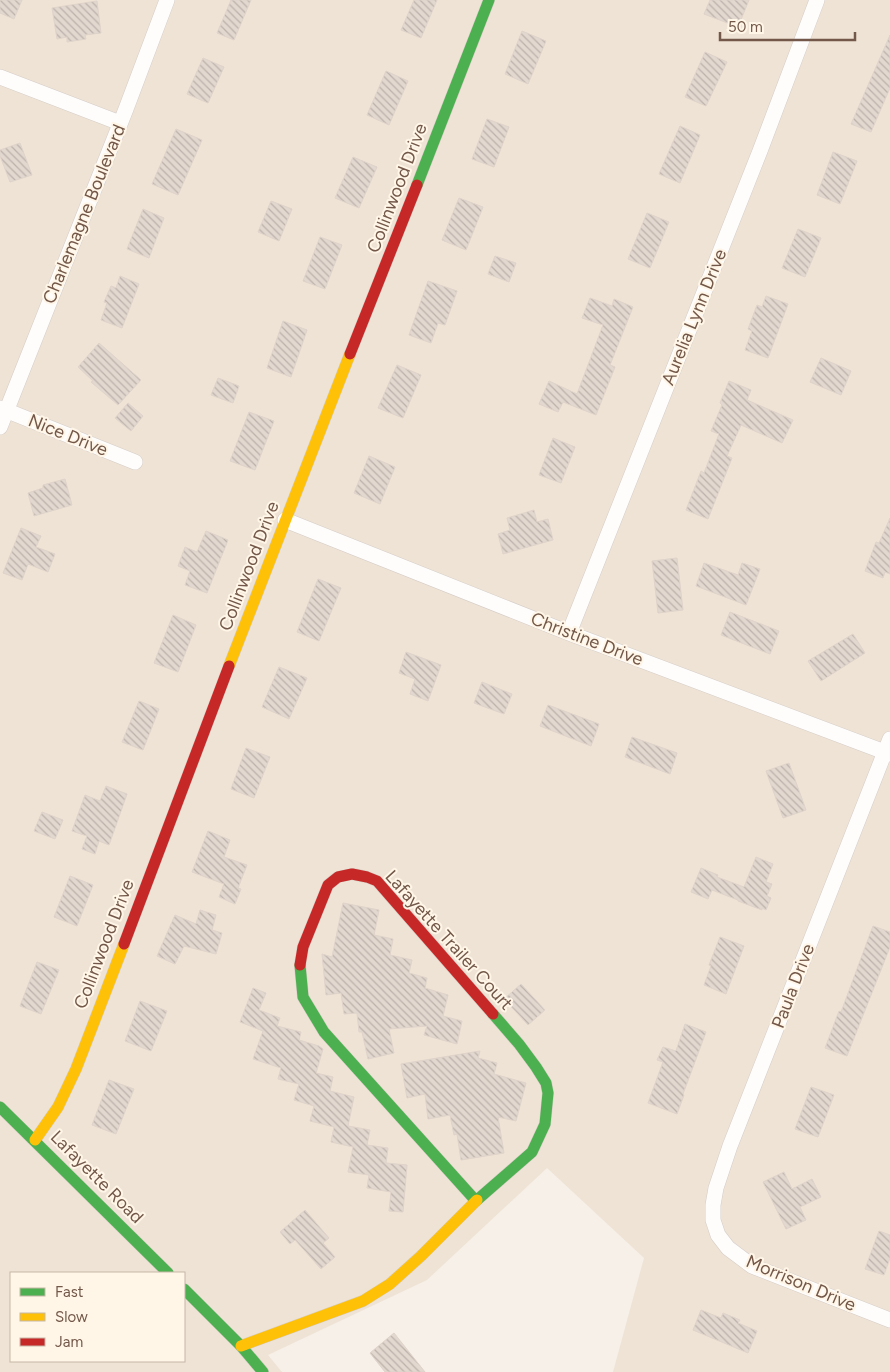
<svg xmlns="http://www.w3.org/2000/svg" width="890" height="1372" font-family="Figtree,sans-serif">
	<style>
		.residential { fill: #efe3d5; fill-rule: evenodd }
		.building { fill: url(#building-back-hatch); stroke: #dfd3ca }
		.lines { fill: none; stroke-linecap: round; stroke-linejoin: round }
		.street-casing { stroke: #d5cdc7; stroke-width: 16 }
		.fast-casing { stroke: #d4ccc4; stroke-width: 12 }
		.slow-casing { stroke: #d4ccc4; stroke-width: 12 }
		.jam-casing { stroke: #d4ccc4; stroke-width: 12 }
		.street { stroke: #fefdfc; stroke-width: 15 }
		.fast { stroke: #4caf50; stroke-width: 11 }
		.slow { stroke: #ffc107; stroke-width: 11 }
		.jam { stroke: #c62828; stroke-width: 11 }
		.labels { text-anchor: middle; stroke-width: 4; stroke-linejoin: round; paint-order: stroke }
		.street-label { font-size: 18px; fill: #735849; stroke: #fff6e8 }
	</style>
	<defs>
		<pattern id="building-back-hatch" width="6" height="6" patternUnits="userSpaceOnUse" patternTransform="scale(1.25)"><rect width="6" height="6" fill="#e2d8d0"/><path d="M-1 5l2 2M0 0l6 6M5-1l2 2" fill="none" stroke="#bcb2ab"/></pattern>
	</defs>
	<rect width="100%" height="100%" fill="#f6f0e8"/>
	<!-- residential -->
	<path class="residential" d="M0,0H890V1372H613L644,1258L547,1168L427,1280L268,1355L282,1372H0ZM11,1273H184V1361H11Z"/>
	<!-- building -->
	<path class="building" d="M0,0H22L14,19L0,13Z
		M231,0H251L234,40L217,33Z
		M414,0H437L421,38L401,30Z
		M710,0H749L738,27L704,14Z
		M97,1L101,33L85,35L86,39L67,42V37L57,39L52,8Z
		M522,31L546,41L528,84L505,74Z
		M890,35V88L871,132L851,124Z
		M705,52L727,62L706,106L685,97Z
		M203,58L224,67L208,103L187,94Z
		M386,71L408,81L389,125L367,115Z
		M487,119L509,127L494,167L472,159Z
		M680,126L700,135L680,183L659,174Z
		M176,129L202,140L178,195L152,184Z
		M20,143L32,175L10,182L0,156V150Z
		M833,152L857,161L840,204L817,195Z
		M353,157L377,167L359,208L335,198Z
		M459,198L483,207L466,250L442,240Z
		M271,201L292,209L279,241L258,232Z
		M143,209L164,218L149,258L127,249Z
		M647,213L669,222L650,268L628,259Z
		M798,229L821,238L805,277L782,268Z
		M320,237L342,245L325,289L303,281Z
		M495,256L516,263L509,282L488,274Z
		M120,276L139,284L122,328L101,320L107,303L104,302L111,286L116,288Z
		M428,281L457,291L445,325L438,323L431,343L409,335Z
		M766,296L788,304L768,358L745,350L752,331L748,329L757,305L762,307Z
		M590,298L612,306L614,299L633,307L610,365L615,367L596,415L563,402L558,412L539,404L549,381L577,394L603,325L582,318Z
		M283,321L307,330L291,377L267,368Z
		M99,343L141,380L118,405L91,382L93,381L78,367Z
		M821,358L851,371L841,395L810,382Z
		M397,365L421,375L403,418L378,408Z
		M218,378L239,386L233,403L211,395Z
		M729,381L751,390L747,400L793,420L782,443L741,425L727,456L732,458L708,519L686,510L701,471L704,473L719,434L711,431L722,405L720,403Z
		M128,403L143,416L131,431L115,418Z
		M249,412L274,421L255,470L230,461Z
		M553,438L575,447L561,483L539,475Z
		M369,456L395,467L380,504L354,493Z
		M65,479L72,505L34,516L28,493L43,488V485Z
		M534,510L537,522L548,519L553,540L503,554L498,534L510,530L507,518Z
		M890,518V574L885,572L883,578L865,571L876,542L879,543Z
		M21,528L41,536L36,547L55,554L48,572L28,564L22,580L3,573Z
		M206,531L228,540L207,593L185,585L190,571L178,566L185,547L197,552Z
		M677,558L683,610L658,613L652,561Z
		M704,563L738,575L742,563L760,569L746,605L696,586Z
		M318,579L341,588L319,641L297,632Z
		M730,612L779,631L770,654L721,635Z
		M173,615L196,625L178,672L154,663Z
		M853,634L865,653L821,681L808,661Z
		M406,652L441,665L428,701L410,694L415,679L399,673Z
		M279,667L307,678L289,719L262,707Z
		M482,682L512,694L504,714L474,703Z
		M139,701L159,709L143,750L122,742Z
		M548,705L599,724L591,746L540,726Z
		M632,737L677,753L670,774L625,757Z
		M246,748L270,757L254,798L231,789Z
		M789,763L806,810L783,818L766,771Z
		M106,786L127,794L109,845L99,841L95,854L82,849L87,836L72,831L85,795L100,801Z
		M42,812L63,820L55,839L34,831Z
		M208,831L230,840L224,857L247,865L238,888L241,889L235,904L219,897L224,884L192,872Z
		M756,857L773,864L766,882L772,884L767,896L771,898L766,910L762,908V910L738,901V900L712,890L708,899L691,892L701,868L718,875L717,877L744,887Z
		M70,876L93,885L77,926L54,917Z
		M343,903L379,910L374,935L393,939L390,955L412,960L409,973L427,978L425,988L448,995L443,1016L462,1021L457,1044L424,1035L427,1026L389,1029L394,1053L368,1059L362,1032H359L357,1013L344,1014L341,993L326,995L322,954L332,957Z
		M200,910L216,915L212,930L222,933L216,954L184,946L175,964L157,956L175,915L196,924Z
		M873,926L890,932V947L847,1056L825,1048L839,1011L841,1012Z
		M720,937L744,946L726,994L704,985L711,966L709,965Z
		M37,962L59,970L41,1014L20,1006Z
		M521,984L545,1010L528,1025L504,999Z
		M253,988L266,993L259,1010L280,1018L277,1026L301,1032L299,1040L319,1046L323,1049L316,1073L333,1077L330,1091L354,1097L348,1126L370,1130L367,1145L388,1148L386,1163L407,1165L403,1212L389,1211L391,1192L367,1188L369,1175L348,1172L353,1147L331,1142L334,1127L310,1121L314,1106L294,1100L299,1084L278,1079L281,1068L253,1059L263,1031L240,1022Z
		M140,1001L167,1011L151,1051L125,1041Z
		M685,1024L706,1032L683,1094L684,1095L677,1114L648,1103L663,1062L657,1060L663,1047L676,1051Z
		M480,1051L478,1058L497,1063L494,1074L526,1083L516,1121L498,1117L504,1153L461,1160L457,1134L454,1135L450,1115L428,1119L425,1094L407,1098L401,1064Z
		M109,1080L134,1089L116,1134L92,1125Z
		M811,1087L834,1095L818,1137L795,1129Z
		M784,1172L792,1189L812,1179L821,1197L800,1207L806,1220L786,1229L763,1182Z
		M305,1210L329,1238L323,1243L335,1257L321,1269L295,1240L290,1244L280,1232Z
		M879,1231L890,1235V1258L884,1275L865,1269Z
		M701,1310L721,1318L723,1313L740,1320L738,1323L757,1331L748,1353L693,1330Z
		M394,1333L425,1372H385L370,1353Z"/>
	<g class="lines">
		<defs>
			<path id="street" d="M0,77L120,123
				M0,408L135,462
				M0,427L126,109L167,0
				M285,520L569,633L890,754
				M569,633L760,151L817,0
				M890,739L730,1146L716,1188L713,1205V1220L718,1235L728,1248L752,1266L890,1320"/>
			<path id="fast" d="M417,185L489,0
				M300,965L303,997L324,1032L476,1201
				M0,1107L168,1273
				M477,1200L532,1152L545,1124L548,1093L546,1083L536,1067L519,1044L493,1014
				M184,1289L241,1346L263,1372"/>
			<path id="slow" d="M229,666L350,354
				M35,1140L58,1107L76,1069L124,944
				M241,1346L363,1301L390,1284L421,1256L477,1200"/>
			<path id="jam" d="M350,354L417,185
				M124,944L229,666
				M300,965L303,947L328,885L338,877L352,874L367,877L377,881L493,1014"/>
		</defs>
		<!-- street casing -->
		<use href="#street" class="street-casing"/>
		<!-- fast casing -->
		<use href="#fast" class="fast-casing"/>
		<!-- slow casing -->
		<use href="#slow" class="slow-casing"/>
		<!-- jam casing -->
		<use href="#jam" class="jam-casing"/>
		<!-- street -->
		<use href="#street" class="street"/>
		<!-- fast -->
		<use href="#fast" class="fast"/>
		<!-- slow -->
		<use href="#slow" class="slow"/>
		<!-- jam -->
		<use href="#jam" class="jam"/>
	</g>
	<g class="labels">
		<!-- street labels -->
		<g class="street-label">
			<text transform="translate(397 188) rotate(-69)" y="6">Collinwood Drive</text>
			<text transform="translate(84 214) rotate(-68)" y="6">Charlemagne Boulevard</text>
			<text transform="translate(694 317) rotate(-68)" y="6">Aurelia Lynn Drive</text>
			<text transform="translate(68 435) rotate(22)" y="6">Nice Drive</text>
			<text transform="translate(249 566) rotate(-69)" y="6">Collinwood Drive</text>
			<text transform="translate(587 639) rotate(21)" y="6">Christine Drive</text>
			<text transform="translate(449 940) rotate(48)" y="6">Lafayette Trailer Court</text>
			<text transform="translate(104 944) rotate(-69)" y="6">Collinwood Drive</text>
			<text transform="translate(793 986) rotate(-69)" y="6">Paula Drive</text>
			<text transform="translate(97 1177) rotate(45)" y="6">Lafayette Road</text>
			<text transform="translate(801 1283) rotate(23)" y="6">Morrison Drive</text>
		</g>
	</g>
	<!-- legend -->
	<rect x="10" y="1272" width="175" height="90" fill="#fff6e8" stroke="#c7b7a8"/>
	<rect x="20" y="1288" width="25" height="8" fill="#4caf50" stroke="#c7b7a8"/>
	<text x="55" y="1297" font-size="15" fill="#735849">Fast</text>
	<rect x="20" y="1313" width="25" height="8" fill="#ffc107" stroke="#c7b7a8"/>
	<text x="55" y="1322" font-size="15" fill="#735849">Slow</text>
	<rect x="20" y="1338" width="25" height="8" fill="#c62828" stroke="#c7b7a8"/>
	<text x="55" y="1347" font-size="15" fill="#735849">Jam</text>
	<!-- scale -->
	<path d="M720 32v8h135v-8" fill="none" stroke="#735849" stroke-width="2.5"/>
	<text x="728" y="32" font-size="15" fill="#735849" stroke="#fff6e8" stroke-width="4" paint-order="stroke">50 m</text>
</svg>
